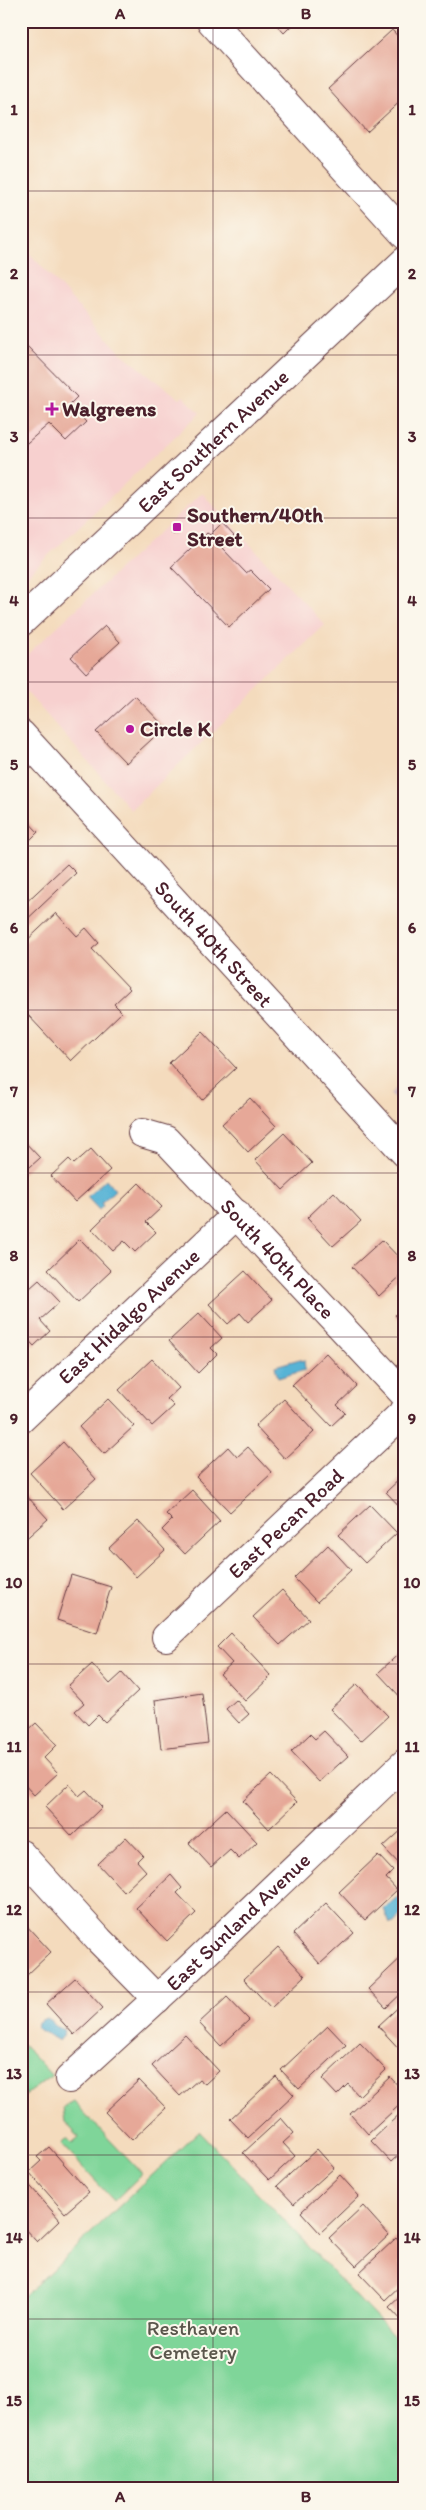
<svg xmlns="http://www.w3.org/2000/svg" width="426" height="2510" viewBox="0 0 426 2510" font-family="Itim,sans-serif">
	<rect width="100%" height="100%" fill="#fbf7ec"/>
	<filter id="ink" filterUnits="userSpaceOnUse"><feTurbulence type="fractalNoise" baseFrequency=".02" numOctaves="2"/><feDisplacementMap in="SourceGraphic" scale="10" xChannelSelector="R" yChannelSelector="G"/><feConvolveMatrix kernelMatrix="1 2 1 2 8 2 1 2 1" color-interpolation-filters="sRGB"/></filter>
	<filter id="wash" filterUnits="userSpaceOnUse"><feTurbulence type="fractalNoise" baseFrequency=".0096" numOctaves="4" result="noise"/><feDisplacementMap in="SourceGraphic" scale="20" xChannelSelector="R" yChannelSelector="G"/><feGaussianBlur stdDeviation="1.12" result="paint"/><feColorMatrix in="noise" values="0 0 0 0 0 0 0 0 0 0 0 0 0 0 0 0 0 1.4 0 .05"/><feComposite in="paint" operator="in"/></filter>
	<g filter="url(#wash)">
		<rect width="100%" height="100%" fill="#f4dbbd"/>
		<g fill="#f7d0cf">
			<polygon points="21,244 121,353 180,399 183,396 200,413 21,581"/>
			<polygon points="202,493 325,625 131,810 21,686 21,660"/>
		</g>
		<polygon fill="#d2bec5" points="405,1080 405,1110 390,1094"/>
		<g fill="#7fd599" stroke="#647a62">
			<polygon points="21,2042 52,2076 22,2097 21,2097"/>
			<polygon points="74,2102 142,2174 114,2201 61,2144 67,2138 72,2143 79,2137 65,2122 63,2107"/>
			<polygon points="199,2131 405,2348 405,2489 21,2489 21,2299"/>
		</g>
		<g fill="#57b3d5" stroke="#506980">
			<polygon points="106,1179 115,1190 101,1203 103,1206 99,1210 87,1197"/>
			<polygon points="300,1359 300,1361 304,1360 305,1370 278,1378 275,1366"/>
			<path d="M 396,1898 L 403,1898 C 408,1908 401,1915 394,1923 L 390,1924 L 384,1909 Z"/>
			<polygon points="46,2018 51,2020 56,2027 64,2029 63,2036 59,2041 37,2028 38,2022"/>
		</g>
		<g id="blocks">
			<g fill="#e6a898">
				<polygon points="273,21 296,21 284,33"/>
				<polygon points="392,30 405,44 405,97 367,132 328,89"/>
				<polygon points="21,340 77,397 69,405 86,422 66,441 49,424 21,448"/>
				<polygon points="222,523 234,536 222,548 246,573 250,570 269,589 229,627 171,567 207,533 210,535"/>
				<polygon points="177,525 180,528 173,535 170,532"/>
				<polygon points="105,626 120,642 86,673 71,657"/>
				<polygon points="135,696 165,727 126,763 96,732"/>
				<polygon points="21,814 38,832 21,849"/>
				<polygon points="67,864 76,873 21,925 21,907"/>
				<polygon points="56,913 77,936 86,928 99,943 92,949 130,989 114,1004 122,1012 71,1061 27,1014 21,1020 21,946"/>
				<polygon points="202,1032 236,1068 202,1100 169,1063"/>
				<polygon points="250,1098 276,1126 248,1152 222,1124"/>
				<polygon points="284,1133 312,1163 283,1190 255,1160"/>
				<polygon points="21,1138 40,1158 21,1175"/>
				<polygon points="91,1149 110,1170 75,1202 51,1176 69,1159 74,1164"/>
				<polygon points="139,1183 162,1207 146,1222 156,1232 135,1252 124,1241 113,1251 92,1229"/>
				<polygon points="334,1192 361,1221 333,1246 307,1218"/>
				<polygon points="80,1239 111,1271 78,1302 48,1270"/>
				<polygon points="382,1240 405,1264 405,1272 379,1296 352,1267"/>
				<polygon points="245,1271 272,1300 248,1322 240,1313 228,1324 209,1304"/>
				<polygon points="39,1280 60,1302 40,1320 50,1331 34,1346 21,1332 21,1296"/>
				<polygon points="405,1307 405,1326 395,1315"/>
				<polygon points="199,1313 222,1338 211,1348 217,1354 198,1373 169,1341"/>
				<polygon points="326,1353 357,1386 337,1405 345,1413 331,1426 292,1385"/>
				<polygon points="152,1359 179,1388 167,1399 174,1406 152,1426 119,1390"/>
				<polygon points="108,1399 134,1426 104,1454 79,1427"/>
				<polygon points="284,1399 314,1432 285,1459 255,1426"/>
				<polygon points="63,1442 96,1479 63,1509 30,1473"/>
				<polygon points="228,1447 237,1457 248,1447 272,1473 230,1512 196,1477"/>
				<polygon points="405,1474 405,1512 386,1492"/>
				<polygon points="192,1490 220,1521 185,1554 162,1530 172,1520 166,1514"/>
				<polygon points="26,1495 48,1519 21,1543 21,1499"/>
				<polygon points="370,1505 397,1533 365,1563 338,1535"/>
				<polygon points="138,1521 165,1550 136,1577 109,1548"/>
				<polygon points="328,1545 351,1570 317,1602 294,1578"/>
				<polygon points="71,1575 111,1587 97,1633 57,1620"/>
				<polygon points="282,1590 309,1619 280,1645 253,1617"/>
				<polygon points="231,1633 271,1676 245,1701 220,1674 232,1663 217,1647"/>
				<polygon points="405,1648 405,1702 378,1673"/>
				<polygon points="92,1664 110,1684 122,1673 138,1691 105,1722 98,1715 88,1725 75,1711 84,1703 68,1686"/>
				<polygon points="357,1684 388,1716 361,1741 330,1709"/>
				<polygon points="202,1693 208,1743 161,1749 155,1700"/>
				<polygon points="236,1700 249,1714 239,1723 226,1709"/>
				<polygon points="36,1723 57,1745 44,1758 58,1773 34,1795 21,1781 21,1737"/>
				<polygon points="324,1731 348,1756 319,1782 291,1752 310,1734 315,1739"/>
				<polygon points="271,1775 297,1802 269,1829 243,1801"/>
				<polygon points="69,1784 79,1796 86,1790 102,1807 72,1836 45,1807"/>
				<polygon points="226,1809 257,1842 239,1859 230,1850 211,1867 189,1843"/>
				<polygon points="405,1827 405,1870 383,1847"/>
				<polygon points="126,1837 143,1855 137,1861 146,1871 124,1892 98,1864"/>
				<polygon points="378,1855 393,1871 386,1878 397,1890 365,1920 339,1892"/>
				<polygon points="171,1875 182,1888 177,1893 196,1913 167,1941 136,1908"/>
				<polygon points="326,1903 354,1933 320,1964 293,1934"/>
				<polygon points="24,1923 51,1952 25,1977 21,1972 21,1925"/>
				<polygon points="278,1947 305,1976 271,2008 244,1979"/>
				<polygon points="405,1954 405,1990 386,2008 368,1989"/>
				<polygon points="75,1978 103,2008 74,2035 46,2004"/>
				<polygon points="227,1997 249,2020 221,2046 199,2023"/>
				<polygon points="405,2001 405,2052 403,2053 378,2026"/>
				<polygon points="328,2026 346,2045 299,2089 281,2070"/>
				<polygon points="185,2035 219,2071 205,2084 199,2079 180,2096 152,2066"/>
				<polygon points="360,2043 386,2070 359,2096 348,2084 337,2095 322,2079"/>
				<polygon points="276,2076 294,2095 248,2138 230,2119"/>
				<polygon points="390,2077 405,2093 405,2100 368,2134 350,2114"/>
				<polygon points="139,2080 166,2108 132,2140 105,2112"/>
				<polygon points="405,2109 405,2149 391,2162 371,2141"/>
				<polygon points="281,2118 294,2133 283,2143 295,2156 269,2180 243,2153"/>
				<polygon points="49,2147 89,2192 65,2213 29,2172 41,2161 37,2157"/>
				<polygon points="317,2149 334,2168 294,2204 277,2186"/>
				<polygon points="340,2175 359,2196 320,2233 301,2212"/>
				<polygon points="24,2179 60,2220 37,2242 21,2225 21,2181"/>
				<polygon points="363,2206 389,2235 356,2266 329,2238"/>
				<polygon points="396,2238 405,2248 405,2257 399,2263 405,2270 405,2281 385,2300 359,2273"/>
				<polygon points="405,2292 405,2324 389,2307"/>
			</g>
		</g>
	</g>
	<g filter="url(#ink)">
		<use href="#blocks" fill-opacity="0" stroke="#643b41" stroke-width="1"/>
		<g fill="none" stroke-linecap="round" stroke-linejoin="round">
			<g stroke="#643b41" stroke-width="30">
				<g id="minor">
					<polyline points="211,21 405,235"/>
					<path id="s1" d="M 142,1133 L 166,1140 L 405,1395"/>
					<path id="s2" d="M 21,1419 L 237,1214"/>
					<path id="s3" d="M 166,1637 L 405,1411"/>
					<polyline points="21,1854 99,1940 157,1999"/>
					<path id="s4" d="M 69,2079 L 173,1984 L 405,1763"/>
				</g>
			</g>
			<g stroke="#643b41" stroke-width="30">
				<g id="major">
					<path id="s5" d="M 21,622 L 405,261"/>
					<path id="s6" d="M 21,734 L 405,1153"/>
				</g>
			</g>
			<use href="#minor" stroke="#fff" stroke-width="28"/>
			<use href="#major" stroke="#fff" stroke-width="28"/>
		</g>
	</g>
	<path fill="none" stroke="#4a1f2b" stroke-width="1" stroke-opacity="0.55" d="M 213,21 L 213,2489M 21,191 L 405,191M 21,355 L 405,355M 21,518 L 405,518M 21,682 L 405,682M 21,846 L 405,846M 21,1010 L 405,1010M 21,1173 L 405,1173M 21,1337 L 405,1337M 21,1500 L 405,1500M 21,1664 L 405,1664M 21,1828 L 405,1828M 21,1992 L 405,1992M 21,2155 L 405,2155M 21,2319 L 405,2319"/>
	<g fill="#b5179e" stroke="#fbf7ec" stroke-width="2">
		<path d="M49.5 401.5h5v5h5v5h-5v5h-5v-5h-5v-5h5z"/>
		<rect x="172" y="522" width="10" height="10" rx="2.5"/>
		<circle cx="130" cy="729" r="5"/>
	</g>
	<g text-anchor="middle" stroke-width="4" stroke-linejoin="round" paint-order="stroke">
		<g font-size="21" font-weight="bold" fill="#4a1f2b" stroke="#fbf7ec" text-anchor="start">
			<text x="62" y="416">Walgreens</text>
			<text x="187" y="522">Southern/40th<tspan x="187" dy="24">Street</tspan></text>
			<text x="140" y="736">Circle K</text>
		</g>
		<g font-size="21" fill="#4a1f2b" stroke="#fbf7ec">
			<text dy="7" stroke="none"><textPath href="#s5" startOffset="264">East Southern Avenue</textPath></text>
			<text dy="7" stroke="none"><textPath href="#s6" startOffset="285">South 40th Street</textPath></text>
			<text dy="7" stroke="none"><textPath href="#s1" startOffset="188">South 40th Place</textPath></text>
			<text dy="7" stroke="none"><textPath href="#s2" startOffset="149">East Hidalgo Avenue</textPath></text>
			<text dy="7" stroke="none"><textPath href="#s3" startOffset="165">East Pecan Road</textPath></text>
			<text dy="7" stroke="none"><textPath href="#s4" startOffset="231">East Sunland Avenue</textPath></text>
		</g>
		<g font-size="21" fill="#5a564c" stroke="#fbf7ec">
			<text x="193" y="2335">Resthaven<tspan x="193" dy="24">Cemetery</tspan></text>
		</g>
	</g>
	<rect width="426" height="2510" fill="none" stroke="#fbf7ec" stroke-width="55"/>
	<rect x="28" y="28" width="370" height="2454" fill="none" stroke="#4a1f2b" stroke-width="2"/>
	<g font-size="16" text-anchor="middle" font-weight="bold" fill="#4a1f2b">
		<text x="120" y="19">A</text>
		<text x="306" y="19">B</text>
		<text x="14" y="115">1</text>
		<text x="412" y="115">1</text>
		<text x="14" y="279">2</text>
		<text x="412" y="279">2</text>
		<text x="14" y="442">3</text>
		<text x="412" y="442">3</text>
		<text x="14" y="606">4</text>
		<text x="412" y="606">4</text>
		<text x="14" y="770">5</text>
		<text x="412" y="770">5</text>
		<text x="14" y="933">6</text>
		<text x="412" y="933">6</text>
		<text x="14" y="1097">7</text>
		<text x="412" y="1097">7</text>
		<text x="14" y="1261">8</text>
		<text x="412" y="1261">8</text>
		<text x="14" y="1424">9</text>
		<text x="412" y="1424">9</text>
		<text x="14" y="1588">10</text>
		<text x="412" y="1588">10</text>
		<text x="14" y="1752">11</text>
		<text x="412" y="1752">11</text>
		<text x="14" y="1915">12</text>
		<text x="412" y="1915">12</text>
		<text x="14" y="2079">13</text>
		<text x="412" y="2079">13</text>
		<text x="14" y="2243">14</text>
		<text x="412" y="2243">14</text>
		<text x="14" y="2406">15</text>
		<text x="412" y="2406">15</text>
		<text x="120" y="2502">A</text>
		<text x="306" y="2502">B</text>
	</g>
</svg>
